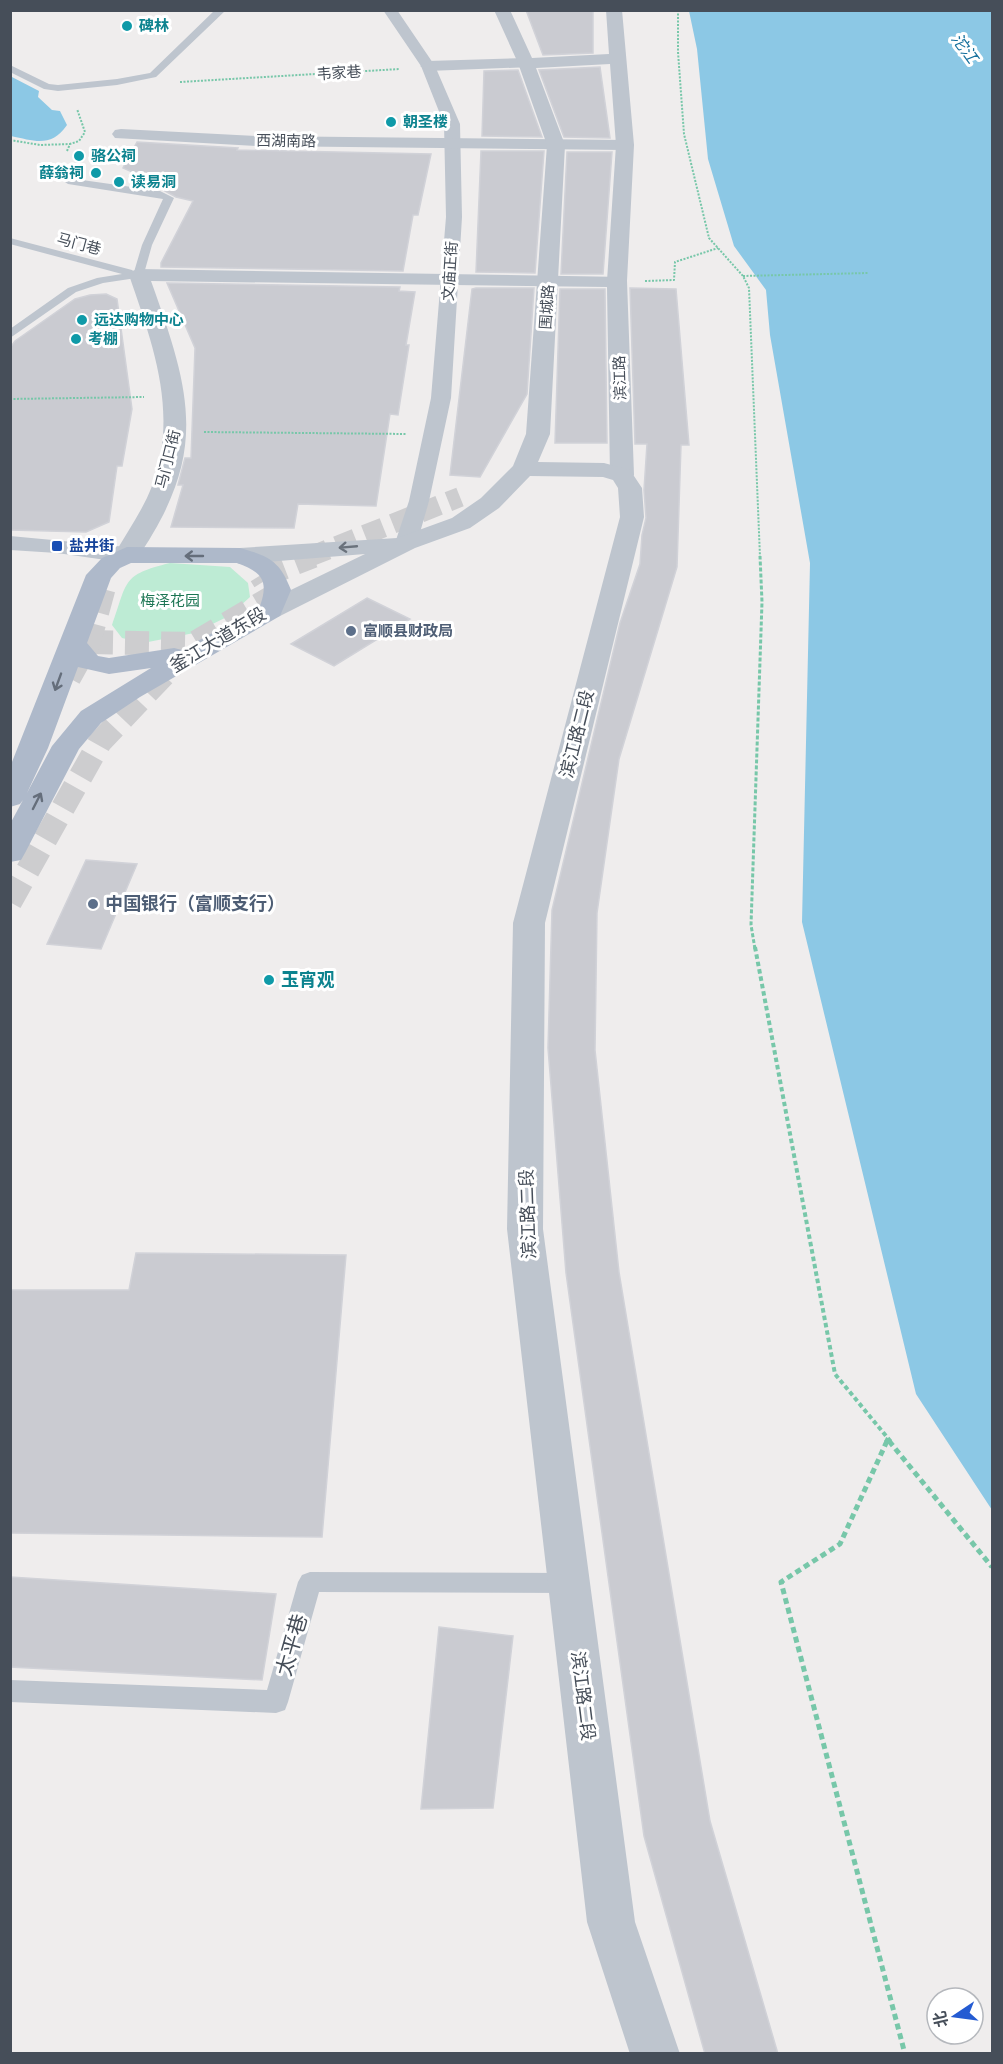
<svg xmlns="http://www.w3.org/2000/svg" width="1003" height="2064" viewBox="0 0 1003 2064" font-family="'Fira Sans','Noto Sans SC',sans-serif">
	<rect width="100%" height="100%" fill="#efeded"/>
	<path fill="#bdebd4" d="M 170,563 L 230,567 L 248,583 L 250,597 L 229,616 L 194,633 L 143,643 L 122,638 L 112,625 C 128,581 121,575 170,563 Z"/>
	<g fill="#8cc8e5">
		<polygon points="689,11 992,11 992,1510 916,1394 802,922 810,563 770,335 766,290 734,246 708,159 697,49"/>
		<path d="M 10,76 L 39,91 L 38,97 L 52,110 L 60,111 L 67,125 C 51,148 35,141 11,136 Z"/>
	</g>
	<g fill="#cacbd1" stroke="#d1d2d8" stroke-width="1.5">
		<polygon points="526,10 593,10 593,53 543,55"/>
		<polygon points="600,67 610,138 564,137 539,70"/>
		<polygon points="518,70 542,137 482,136 484,71"/>
		<polygon points="137,142 238,148 237,150 431,154 418,215 413,215 403,271 161,267 161,263 193,201 176,197 163,190 159,184 123,168"/>
		<polygon points="481,151 544,151 535,273 476,272"/>
		<polygon points="567,152 612,152 603,274 561,274"/>
		<polygon points="167,283 400,287 399,291 415,292 406,345 409,345 398,415 390,414 376,506 298,504 294,528 171,527 183,485 178,485 185,458 191,458 195,348"/>
		<polygon points="476,288 534,288 527,394 480,477 450,475 472,289"/>
		<polygon points="630,288 676,289 689,445 681,445 677,567 619,759 597,913 595,1050 619,1272 710,1821 778,2054 705,2054 644,1836 566,1273 548,1048 552,910 620,623 640,564 642,535 646,518 644,490 647,444 635,444"/>
		<polygon points="560,289 605,289 607,443 555,443"/>
		<polygon points="106,294 117,299 132,409 122,466 117,466 109,522 86,532 10,530 10,348 15,341 75,299 90,295"/>
		<polygon points="367,598 410,619 334,666 291,644"/>
		<polygon points="86,860 137,864 101,949 47,944"/>
		<polygon points="136,1253 346,1255 322,1537 10,1533 10,1290 129,1290"/>
		<polygon points="10,1577 276,1594 262,1680 10,1667"/>
		<polygon points="439,1627 513,1636 493,1808 421,1809"/>
	</g>
	<g fill="none" stroke-linecap="round" stroke-linejoin="round">
		<polyline stroke="#cdcdcf" stroke-width="20" stroke-dasharray="20 10" stroke-linecap="butt" points="309,557 460,497"/>
		<g stroke="#cdcdcf" stroke-width="24" stroke-dasharray="24 12" stroke-linecap="butt">
			<polyline points="262,576 313,556"/>
			<polyline points="89,642 193,644 274,596 261,575"/>
			<polyline points="69,678 89,642 104,587"/>
			<polyline points="10,902 100,742 173,665"/>
		</g>
		<g stroke="#77c7a9" stroke-width="2" stroke-dasharray="2 1.5" stroke-linecap="butt">
			<polyline points="678,10 678,52 684,134 709,238 743,276 749,288 760,557"/>
			<polyline points="180,82 400,69"/>
			<polyline points="10,140 40,145 70,144"/>
			<polyline points="67,151 70,144 79,141 85,132 77,109"/>
			<polyline points="743,276 868,273"/>
			<polyline points="645,281 674,280 675,262 718,248"/>
			<polyline points="10,399 144,397"/>
			<polyline points="204,432 406,434"/>
		</g>
		<polyline stroke="#77c7a9" stroke-width="3" stroke-dasharray="4 2" stroke-linecap="butt" points="755,949 751,925 762,602 760,556"/>
		<g stroke="#77c7a9" stroke-width="4" stroke-dasharray="4.5 3" stroke-linecap="butt">
			<polyline points="755,947 835,1374 891,1442"/>
			<polyline points="886,1442 888,1438"/>
		</g>
		<g stroke="#77c7a9" stroke-width="5" stroke-dasharray="6 4" stroke-linecap="butt">
			<polyline points="887,1441 840,1544 781,1582 905,2054"/>
			<polyline points="889,1441 992,1567"/>
		</g>
		<g fill="#bec5ce" fill-rule="evenodd">
			<polygon points="215,10 226,10 156,77 117,85 58,91 44,89 10,72 10,65 49,84 58,85 117,79 150,73"/>
			<polygon points="57,166 65,166 66,175 75,179 160,191 174,198 152,245 143,277 103,283 76,292 10,338 10,329 68,288 97,278 122,274 10,244 10,238 132,270 134,272 142,245 163,199 68,184 56,176"/>
			<polygon points="310,1572 569,1573 577,1576 581,1583 577,1590 569,1593 319,1592 288,1702 285,1710 276,1713 10,1702 10,1680 267,1690 298,1582 302,1575"/>
		</g>
		<polygon fill="#bec5ce" fill-rule="evenodd" points="383,10 397,10 435,66 460,124 462,217 451,398 429,501 417,543 414,548 406,549 398,548 395,543 409,501 431,398 446,217 444,124 421,66"/>
		<g fill="#bec5ce" fill-rule="evenodd">
			<polygon points="526,58 534,63 532,67 428,71 420,66 428,61"/>
			<polygon points="121,129 257,136 625,140 631,141 634,145 631,149 625,150 257,146 115,138 112,134 115,130"/>
			<path d="M 139,269 L 624,277 L 627,281 L 634,475 L 630,480 L 622,482 L 614,480 L 610,475 L 607,287 L 151,281 C 192,395 209,454 136,560 L 127,563 L 118,560 L 114,555 C 127,532 143,510 152,486 C 179,413 153,345 129,275 L 132,271 Z"/>
		</g>
		<g fill="#bec5ce" fill-rule="evenodd">
			<polygon points="494,10 510,10 532,58 609,54 606,10 622,10 634,145 627,281 624,285 610,285 607,281 616,145 610,64 536,68 565,145 550,434 538,462 604,463 630,470 642,488 644,517 545,923 543,1229 635,1922 680,2054 630,2054 587,1922 507,1229 513,923 620,517 618,488 613,480 603,477 530,476 499,508 470,528 415,548 280,616 271,618 262,616 258,610 262,604 365,554 240,564 231,561 227,556 231,551 240,548 397,538 452,518 481,498 513,466 526,434 547,145 518,63"/>
			<polygon points="10,536 127,547 136,550 140,555 136,560 127,563 57,553 10,550"/>
		</g>
		<path fill="#aeb9ca" fill-rule="evenodd" d="M 127,547 L 240,548 C 269,556 280,561 291,590 L 280,616 L 140,697 L 101,723 L 79,749 L 25,853 L 21,860 L 10,862 L 10,824 L 23,800 L 20,804 L 10,807 L 10,767 L 86,575 L 102,558 ZM 131,563 L 237,563 C 262,572 269,581 260,606 L 182,650 L 174,648 L 109,658 L 98,656 L 87,643 L 111,578 L 120,568 ZM 78,667 L 109,674 L 151,668 L 81,711 L 52,746 L 27,793 L 48,748 Z"/>
	</g>
	<defs><path id="oneway-shaft" d="M-6 0H5M1.5-3L5.5 0L1.5 3" fill="none" stroke-width="1.6" stroke-linecap="round" stroke-linejoin="round" transform="scale(1.5)"/></defs>
	<use stroke="#6a727c" href="#oneway-shaft" transform="translate(348 547) rotate(175)"/>
	<g stroke="#656e7b">
		<use href="#oneway-shaft" transform="translate(194 556) rotate(-180)"/>
		<use href="#oneway-shaft" transform="translate(58 682) rotate(110)"/>
		<use href="#oneway-shaft" transform="translate(37 801) rotate(-63)"/>
	</g>
	<g fill="#0f9aa8" stroke="#fff" stroke-width="2">
		<circle cx="127" cy="26" r="6"/>
		<circle cx="391" cy="122" r="6"/>
		<circle cx="79" cy="156" r="6"/>
		<circle cx="96" cy="173" r="6"/>
		<circle cx="119" cy="182" r="6"/>
		<circle cx="82" cy="320" r="6"/>
		<circle cx="76" cy="339" r="6"/>
		<circle cx="269" cy="980" r="6"/>
	</g>
	<rect fill="#1a4fb4" stroke="#fff" stroke-width="2" x="51" y="540" width="12" height="12" rx="3"/>
	<g fill="#5c6f8a" stroke="#fff" stroke-width="2">
		<circle cx="351" cy="631" r="6"/>
		<circle cx="93" cy="904" r="6"/>
	</g>
	<g text-anchor="middle" stroke-width="6" stroke-linejoin="round" paint-order="stroke">
		<g font-size="15" font-weight="bold" fill="#0d838f" stroke="#fff" text-anchor="start">
			<text x="139" y="31">碑林</text>
			<text x="403" y="127">朝圣楼</text>
			<text x="91" y="161">骆公祠</text>
			<text x="84" y="178" text-anchor="end">薛翁祠</text>
			<text x="131" y="187">读易洞</text>
			<text x="94" y="325">远达购物中心</text>
			<text x="88" y="344">考棚</text>
		</g>
		<g font-size="15" fill="#464e59" stroke="#fff">
			<text transform="translate(339 73) rotate(-4)" y="5">韦家巷</text>
			<text transform="translate(286 141) rotate(1)" y="5">西湖南路</text>
			<text transform="translate(79 244) rotate(15)" y="5">马门巷</text>
			<text transform="translate(450 271) rotate(-86)" y="5">文庙正街</text>
			<text transform="translate(547 307) rotate(-86)" y="5">围城路</text>
			<text transform="translate(620 378) rotate(-92)" y="5">滨江路</text>
			<text transform="translate(168 459) rotate(-76)" y="5">马门口街</text>
		</g>
		<g font-size="15" font-weight="bold" fill="#164399" stroke="#fff" text-anchor="start">
			<text x="69" y="551">盐井街</text>
		</g>
		<g font-size="15" fill="#1c7553" stroke="#fff">
			<text x="170" y="606">梅泽花园</text>
		</g>
		<g font-size="15" font-weight="bold" fill="#4e5e75" stroke="#fff" text-anchor="start">
			<text x="363" y="636">富顺县财政局</text>
		</g>
		<g font-size="16" font-style="italic" fill="#15709d" stroke="#fff">
			<text transform="translate(965 48) rotate(54)" y="6">沱江</text>
		</g>
		<g font-size="18" fill="#464e59" stroke="#fff">
			<text transform="translate(218 640) rotate(-31)" y="6">釜江大道东段</text>
			<text transform="translate(577 734) rotate(-76)" y="6">滨江路二段</text>
			<text transform="translate(528 1214) rotate(-92)" y="6">滨江路二段</text>
			<text transform="translate(583 1696) rotate(83)" y="6">滨江路二段</text>
		</g>
		<g font-size="18" font-weight="bold" fill="#4e5e75" stroke="#fff" text-anchor="start">
			<text x="105" y="910">中国银行（富顺支行）</text>
		</g>
		<g font-size="18" font-weight="bold" fill="#0d838f" stroke="#fff" text-anchor="start">
			<text x="281" y="986">玉宵观</text>
		</g>
		<g font-size="21" fill="#464e59" stroke="#fff">
			<text transform="translate(292 1645) rotate(-74)" y="7">太平巷</text>
		</g>
	</g>
	<rect width="1003" height="2064" fill="none" stroke="#464e59" stroke-width="24"/>
	<g transform="translate(955 2016) rotate(257)"><circle r="28" fill="#ffffff" stroke="#b5b8bd" stroke-width="1.5"/>
	<path d="M0-4.5L10 22L0 15L-10 22Z" fill="#245bd2"/>
	<text y="-9" font-size="16" font-weight="bold" text-anchor="middle" fill="#464e59">北</text>
	</g>
</svg>
